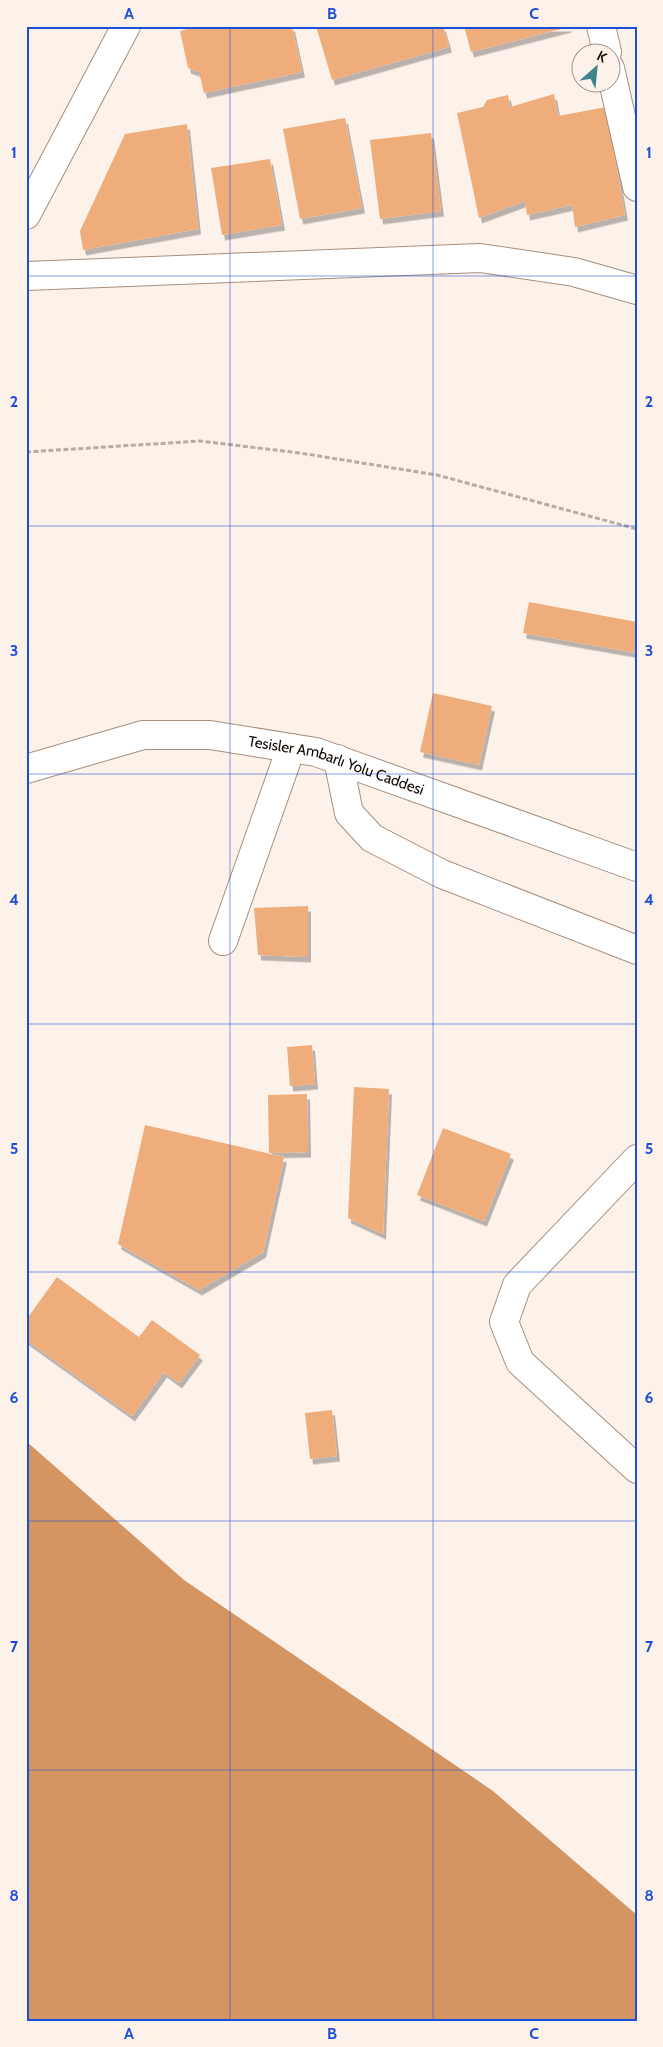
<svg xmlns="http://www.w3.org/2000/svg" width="663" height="2047" viewBox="0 0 663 2047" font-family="Cabin,sans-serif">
	<defs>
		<filter id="shadow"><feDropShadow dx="3" dy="5.5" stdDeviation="0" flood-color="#0004"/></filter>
	</defs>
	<rect width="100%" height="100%" fill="#fdf2ea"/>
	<polygon fill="#d59563" points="26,1441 184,1580 493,1791 637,1915 637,2021 26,2021"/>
	<g fill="#f0ad7b" filter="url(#shadow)">
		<polygon points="198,26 292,26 302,72 204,93 199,72 188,68 180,31"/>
		<polygon points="316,26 443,26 449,47 332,80"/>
		<polygon points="464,26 569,26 569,27 471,52"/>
		<polygon points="554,94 558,116 606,107 625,215 575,227 572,205 527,215 525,201 479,218 457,113 483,107 487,100 508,95 510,107"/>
		<polygon points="345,118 362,208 300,219 283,129"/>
		<polygon points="187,124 198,229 83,250 80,231 125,134"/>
		<polygon points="431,133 441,211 380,219 370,140"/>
		<polygon points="270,159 282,225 222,235 211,168"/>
		<polygon points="529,602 637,622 637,653 523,633"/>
		<polygon points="433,693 492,706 479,765 420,752"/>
		<polygon points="308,906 308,957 258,955 254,908"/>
		<polygon points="312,1045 315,1084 290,1086 287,1047"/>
		<polygon points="354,1087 389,1089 383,1234 348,1218"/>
		<polygon points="307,1094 308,1152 269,1153 268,1095"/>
		<polygon points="145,1125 284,1157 263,1252 199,1290 118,1244"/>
		<polygon points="443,1128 511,1154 484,1221 417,1195"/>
		<polygon points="57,1277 139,1337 152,1320 200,1355 179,1383 164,1372 132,1416 26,1340 26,1320"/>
		<polygon points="332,1410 337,1456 310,1459 305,1413"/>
	</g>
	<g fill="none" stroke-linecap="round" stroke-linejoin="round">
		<g stroke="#a78f7d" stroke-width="30">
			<g id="minor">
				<polyline points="601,26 607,52"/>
				<polyline points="610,68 637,187"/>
				<polyline points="26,215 126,26"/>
				<polyline points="26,276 480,258 574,272 637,290"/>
				<polyline points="338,759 349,813 372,838 442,874 637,950"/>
				<path id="s1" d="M 26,769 L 143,735 L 210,735 L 316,752 L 637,867"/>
				<polyline points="223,941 291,748"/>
				<polyline points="637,1159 517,1285 504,1322 520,1362 637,1469"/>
			</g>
		</g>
		<polyline stroke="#b6aca5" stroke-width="3" stroke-dasharray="5 2.5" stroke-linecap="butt" points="26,452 200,441 300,453 437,475 637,529"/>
		<use href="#minor" stroke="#fff" stroke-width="28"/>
	</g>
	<path fill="none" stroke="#1d4ed8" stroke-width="1" stroke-opacity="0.55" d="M 230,26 L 230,2021M 433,26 L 433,2021M 26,276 L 637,276M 26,526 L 637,526M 26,774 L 637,774M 26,1024 L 637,1024M 26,1272 L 637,1272M 26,1521 L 637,1521M 26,1770 L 637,1770"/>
	<g text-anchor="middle" stroke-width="4" stroke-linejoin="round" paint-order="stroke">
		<g font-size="15" fill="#130a05" stroke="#fdf2ea">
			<text dy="5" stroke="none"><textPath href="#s1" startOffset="319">Tesisler Ambarlı Yolu Caddesi</textPath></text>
		</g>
	</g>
	<rect width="663" height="2047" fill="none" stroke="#fdf2ea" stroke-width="55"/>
	<g transform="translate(596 68) rotate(27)"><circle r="24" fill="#fdf2ea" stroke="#9f958e"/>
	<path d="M0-4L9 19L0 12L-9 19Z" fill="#3e848e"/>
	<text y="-8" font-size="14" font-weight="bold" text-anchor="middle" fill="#130a05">K</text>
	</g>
	<rect x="28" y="28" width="608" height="1992" fill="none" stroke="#1d4ed8" stroke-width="2"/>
	<g font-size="16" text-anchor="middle" font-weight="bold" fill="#1d4ed8">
		<text x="129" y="19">A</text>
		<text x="332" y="19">B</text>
		<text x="534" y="19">C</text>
		<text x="14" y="158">1</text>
		<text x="649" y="158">1</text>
		<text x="14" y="407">2</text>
		<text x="649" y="407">2</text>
		<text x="14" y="656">3</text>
		<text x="649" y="656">3</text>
		<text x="14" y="905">4</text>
		<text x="649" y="905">4</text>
		<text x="14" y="1154">5</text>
		<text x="649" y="1154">5</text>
		<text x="14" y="1403">6</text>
		<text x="649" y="1403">6</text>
		<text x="14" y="1652">7</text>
		<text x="649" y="1652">7</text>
		<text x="14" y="1901">8</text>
		<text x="649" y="1901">8</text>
		<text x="129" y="2039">A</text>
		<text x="332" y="2039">B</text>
		<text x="534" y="2039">C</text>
	</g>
</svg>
